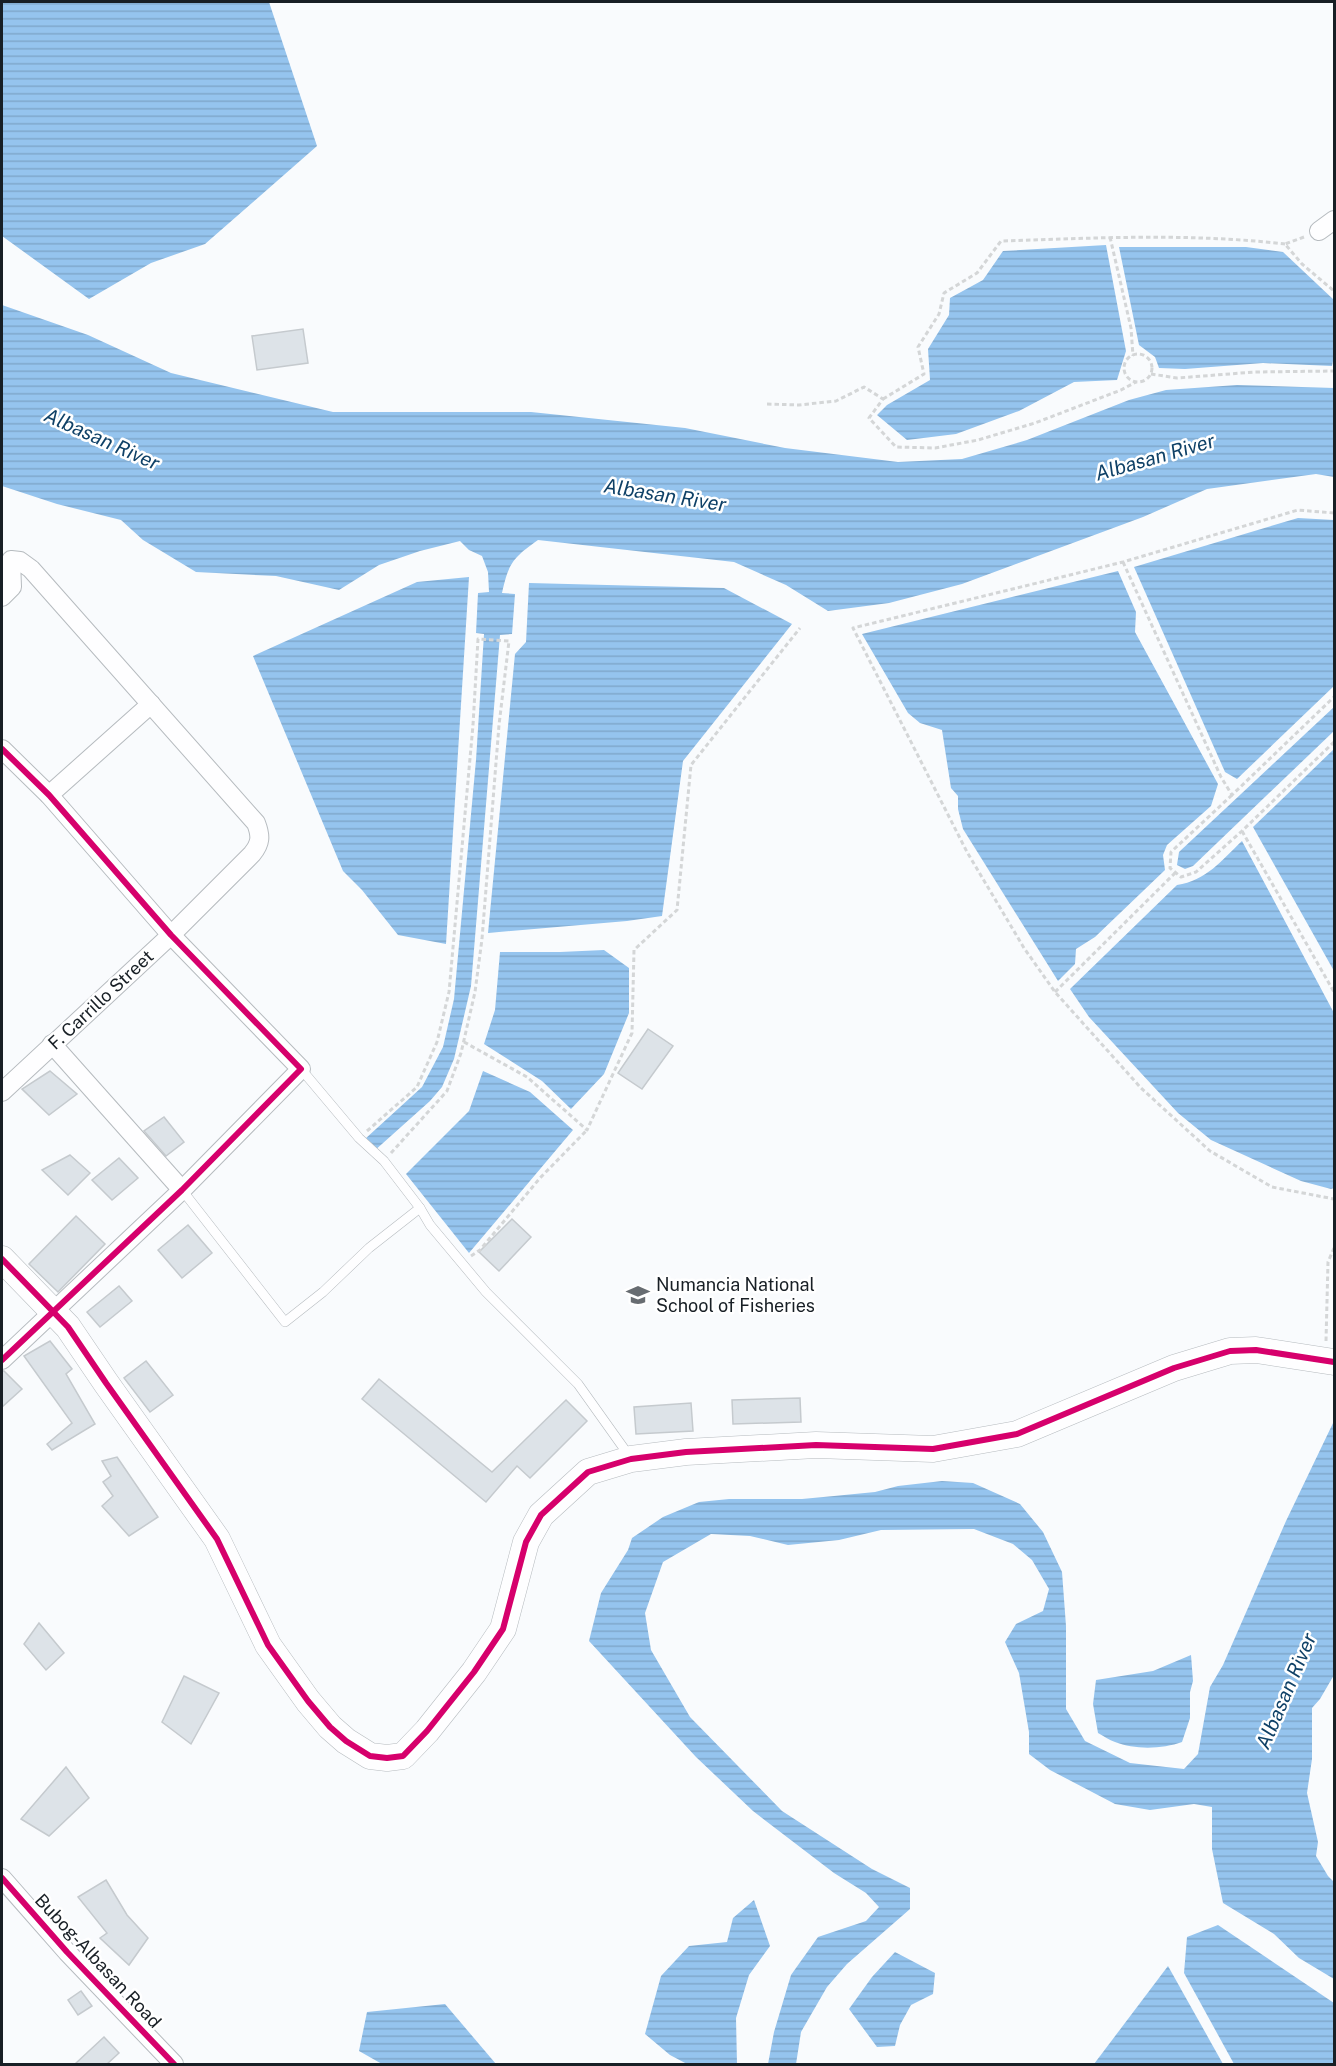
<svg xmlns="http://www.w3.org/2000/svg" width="1336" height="2066" viewBox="0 0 1336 2066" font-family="'Public Sans',sans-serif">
	<defs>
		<pattern id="water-rules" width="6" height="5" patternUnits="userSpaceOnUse" patternTransform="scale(1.5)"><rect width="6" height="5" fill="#95c4ee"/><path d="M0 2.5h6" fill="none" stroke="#80a8cc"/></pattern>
	</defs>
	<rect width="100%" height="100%" fill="#f9fbfd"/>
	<g fill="url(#water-rules)">
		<polygon points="2,2 269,2 317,146 205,244 151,263 89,299 2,236"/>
		<polygon points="1106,245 1126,351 1117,380 1074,382 1019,411 956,434 907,440 877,415 887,405 930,380 928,349 949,315 950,298 983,280 1003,251"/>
		<polygon points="1119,247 1246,247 1283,252 1334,300 1334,356 1332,366 1263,363 1185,369 1159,368 1155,357 1139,345"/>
		<path d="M 2,305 L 88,335 L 171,373 L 333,412 L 531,412 L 685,428 L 785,448 L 898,462 L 962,459 L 1027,440 L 1129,400 L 1166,390 L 1237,385 L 1334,388 L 1334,477 L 1316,474 L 1207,489 L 1143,517 L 962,584 L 889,603 L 828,611 L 786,585 L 734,562 L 538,540 C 513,558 509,562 502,593 L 515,594 L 512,634 L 500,635 L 471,986 L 454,1059 L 442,1087 L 430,1101 L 373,1152 L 365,1139 L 422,1087 L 443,1047 L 454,999 L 476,760 L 484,634 L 476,633 L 478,593 L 489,592 L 488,572 L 482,556 L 469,550 L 460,541 L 420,551 L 379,565 L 339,590 L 276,576 L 196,572 L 143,540 L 121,520 L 57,504 L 2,486 Z"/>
		<polygon points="1298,518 1334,520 1334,686 1237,779 1225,772 1134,567"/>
		<polygon points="1118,571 1136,612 1135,632 1218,784 1211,806 1167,845 1163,855 1165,870 1095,937 1076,949 1075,964 1058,981 963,829 958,809 958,796 951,788 942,730 920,723 908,713 862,634"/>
		<polygon points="469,577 446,944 398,935 362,890 343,871 253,656 417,582"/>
		<polygon points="529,583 724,588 792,624 683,761 662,916 627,921 488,933 515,654 526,642"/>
		<polygon points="1334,707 1334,731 1193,866 1185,869 1177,865 1179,852"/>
		<polygon points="1334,749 1334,971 1253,827"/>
		<path d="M 1242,841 L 1334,1013 L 1334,1188 L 1331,1189 L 1301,1181 L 1211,1140 L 1178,1113 L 1089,1017 L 1070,989 L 1177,885 C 1206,881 1222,860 1242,841 Z"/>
		<polygon points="604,950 629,968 629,1013 604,1074 571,1109 542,1081 484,1044 495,1010 500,952 560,952"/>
		<polygon points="483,1071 530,1092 573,1130 469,1253 406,1174 469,1111"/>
		<polygon points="1334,1421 1334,1675 1320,1699 1312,1708 1312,1759 1307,1793 1318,1842 1316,1856 1328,1876 1334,1882 1334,1979 1299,1958 1274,1934 1223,1903 1212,1849 1212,1807 1194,1804 1150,1810 1115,1804 1050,1770 1029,1754 1029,1732 1019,1673 1005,1642 1016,1624 1043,1611 1049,1589 1032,1560 1013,1544 974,1529 881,1530 839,1540 788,1545 750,1536 711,1534 663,1562 645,1613 651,1650 690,1717 782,1811 872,1869 910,1888 910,1909 847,1964 827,1987 801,2032 796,2064 768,2064 774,2032 791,1975 818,1937 866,1921 879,1907 866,1893 834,1873 753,1811 696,1757 589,1641 601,1593 628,1550 632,1538 663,1517 699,1502 729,1499 802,1499 834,1496 875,1492 898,1486 942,1481 973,1483 1020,1504 1043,1532 1062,1572 1066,1626 1066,1709 1085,1741 1130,1763 1184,1769 1198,1754 1210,1687 1223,1665 1286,1521"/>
		<path d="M 1191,1655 L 1193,1681 L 1190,1692 L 1190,1718 L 1182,1742 C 1163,1749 1135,1750 1115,1742 C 1109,1740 1104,1736 1098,1733 L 1093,1704 L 1096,1680 L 1153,1671 Z"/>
		<polygon points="754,1900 770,1946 749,1975 736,2018 737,2064 687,2064 670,2055 645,2034 661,1976 689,1946 727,1942 733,1918"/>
		<polygon points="1218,1925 1334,2003 1334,2064 1234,2064 1184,1973 1187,1937"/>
		<polygon points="895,1952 935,1973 933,1994 911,2005 900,2025 895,2046 877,2047 849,2009 872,1977"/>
		<polygon points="1168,1966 1223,2064 1094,2064"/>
		<polygon points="445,2004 496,2064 382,2064 359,2051 367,2012"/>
	</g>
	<g fill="#dde3e8" stroke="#c5cace" stroke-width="1.5">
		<polygon points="303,329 308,363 257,370 252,336"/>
		<polygon points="648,1029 673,1046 642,1089 618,1073"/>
		<polygon points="50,1071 77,1094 49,1115 22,1089"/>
		<polygon points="164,1117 184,1142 166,1156 144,1131"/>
		<polygon points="70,1155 90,1173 68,1195 42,1170"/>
		<polygon points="119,1158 138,1178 112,1200 92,1180"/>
		<polygon points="76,1216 105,1244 58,1292 29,1264"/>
		<polygon points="512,1219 531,1237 499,1271 479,1252"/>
		<polygon points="188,1225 212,1253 182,1278 158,1250"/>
		<polygon points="119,1286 132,1301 100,1327 87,1312"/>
		<polygon points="50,1341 72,1369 66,1374 95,1424 52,1450 47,1444 72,1423 24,1356"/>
		<polygon points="146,1361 173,1395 150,1412 124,1378"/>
		<polygon points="2,1371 4,1371 22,1389 2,1407"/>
		<polygon points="379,1379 492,1472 566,1400 587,1421 530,1478 517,1466 486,1502 362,1399"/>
		<polygon points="800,1398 801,1422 733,1424 732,1400"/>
		<polygon points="691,1403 693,1431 636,1434 634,1407"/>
		<polygon points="117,1457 158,1517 129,1536 102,1506 113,1496 103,1482 111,1476 102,1461"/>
		<polygon points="39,1623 64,1653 46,1670 24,1644"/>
		<polygon points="184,1676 219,1693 191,1744 162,1722"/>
		<polygon points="66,1767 89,1798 49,1836 21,1819"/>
		<polygon points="106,1880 127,1915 148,1938 129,1965 100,1938 107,1933 78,1897"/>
		<polygon points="81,1991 92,2006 78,2015 68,2000"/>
		<polygon points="104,2037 119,2053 107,2064 75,2064"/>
	</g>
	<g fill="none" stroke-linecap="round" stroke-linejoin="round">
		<g stroke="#b6bbbf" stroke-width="10">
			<g id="lane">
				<polyline points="301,1069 359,1138 384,1161 420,1208 430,1225 486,1292 578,1384 630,1457"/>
				<polyline points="182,1190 285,1322 323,1292 369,1248 420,1208"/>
			</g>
		</g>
		<g stroke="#b6bbbf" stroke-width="20">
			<g id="street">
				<polyline points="1319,231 1334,220"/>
				<path d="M 2,597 L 12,587 L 11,560 L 20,561 L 31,569 L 256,823 C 261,836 261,843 252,854 L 171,935 L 2,1092"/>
				<polyline points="2,749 49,795 171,935 301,1069 182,1190 2,1360"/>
				<polyline points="49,795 151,704"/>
				<polyline points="52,1044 182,1190"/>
				<polyline points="2,1878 67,1952 174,2064"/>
			</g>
		</g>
		<g stroke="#b6bbbf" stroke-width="27">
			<polyline id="secondary" points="2,1259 68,1327 106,1383 217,1539 268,1645 308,1701 330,1727 346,1741 370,1756 387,1758 403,1756 427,1731 474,1672 503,1629 526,1542 541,1515 588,1472 631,1459 686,1452 816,1445 933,1449 1017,1434 1174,1368 1230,1351 1256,1350 1334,1362"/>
		</g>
		<g stroke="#d4d6d7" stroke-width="3" stroke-dasharray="4.5 3" stroke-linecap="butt">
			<polyline points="1110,237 1131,328 1133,356"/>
			<polyline points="1304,237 1285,244 1302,264 1334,291"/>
			<circle cx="1138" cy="368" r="14"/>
			<polyline points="1151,374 1177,378 1255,372 1334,371"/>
			<path d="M 883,399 L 924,374 L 918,347 L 939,314 L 944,293 L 977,273 L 1001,241 C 1095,238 1191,233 1285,244"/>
			<polyline points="767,404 799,405 836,401 864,387 883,399 869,418 896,447 935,448 978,440 1035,423 1121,390 1136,382"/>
			<polyline points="1334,513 1298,510 1123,562 853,628 967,852 1024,948 1055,992 1141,1088 1210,1151 1272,1187 1334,1199"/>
			<polyline points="1123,562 1221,777 1232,795 1334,697"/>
			<polyline points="1232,795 1171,852 1170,868 1181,877 1196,872 1242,831 1334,742"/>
			<polyline points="1242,831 1334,992"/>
			<polyline points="1055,992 1175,873"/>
			<polyline points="464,1042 527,1077 587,1130 632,1033 634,950 677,910 691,765 800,628"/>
			<polyline points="367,1131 417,1087 437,1042 449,992 473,725 478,639 509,641 499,725 482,939 475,992 461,1053 447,1091 391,1153"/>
			<polyline points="471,1256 480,1250 540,1178 587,1130"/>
			<polyline points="1326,1341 1328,1262 1334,1248"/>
		</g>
		<use href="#lane" stroke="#fefeff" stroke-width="9"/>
		<use href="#street" stroke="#fefeff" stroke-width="18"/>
		<use href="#secondary" stroke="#fefeff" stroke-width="26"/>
		<g stroke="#fff" stroke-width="10">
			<g id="cycleway">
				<polyline points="2,749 49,795 171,935 301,1069 182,1190 2,1360"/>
				<polyline points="2,1259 68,1327 106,1383 217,1539 268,1645 308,1701 330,1727 346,1741 370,1756 387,1758 403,1756 427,1731 474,1672 503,1629 526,1542 541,1515 588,1472 631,1459 686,1452 816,1445 933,1449 1017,1434 1174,1368 1230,1351 1256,1350 1334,1362"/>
				<polyline points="2,1878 67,1952 174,2064"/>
			</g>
		</g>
		<use href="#cycleway" stroke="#d6006c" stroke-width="6"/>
	</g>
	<defs>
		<g id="school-bare" transform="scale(1.8)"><path d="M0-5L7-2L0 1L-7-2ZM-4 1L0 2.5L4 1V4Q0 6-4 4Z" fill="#676c71" stroke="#fff" stroke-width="2.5" paint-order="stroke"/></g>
	</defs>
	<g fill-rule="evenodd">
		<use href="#school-bare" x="638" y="1295"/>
	</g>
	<g text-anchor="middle" stroke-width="5" stroke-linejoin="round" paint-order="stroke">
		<g font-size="18" fill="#181f25" stroke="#fff">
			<text transform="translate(101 1000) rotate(-43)" y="6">F. Carrillo Street</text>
			<text transform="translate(98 1961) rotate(47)" y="6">Bubog-Albasan Road</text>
		</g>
		<g font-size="18" fill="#181f25" stroke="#fff" text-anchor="start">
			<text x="656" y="1291">Numancia National<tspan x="656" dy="21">School of Fisheries</tspan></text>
		</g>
		<g font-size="20" font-style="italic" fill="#0f4167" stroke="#fff">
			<text transform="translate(102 439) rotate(24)" y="7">Albasan River</text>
			<text transform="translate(1155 457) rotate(-16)" y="7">Albasan River</text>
			<text transform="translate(665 495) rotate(9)" y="7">Albasan River</text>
			<text transform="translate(1286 1691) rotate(-67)" y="7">Albasan River</text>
		</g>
	</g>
	<rect width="1336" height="2066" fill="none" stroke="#181f25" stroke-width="6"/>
</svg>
